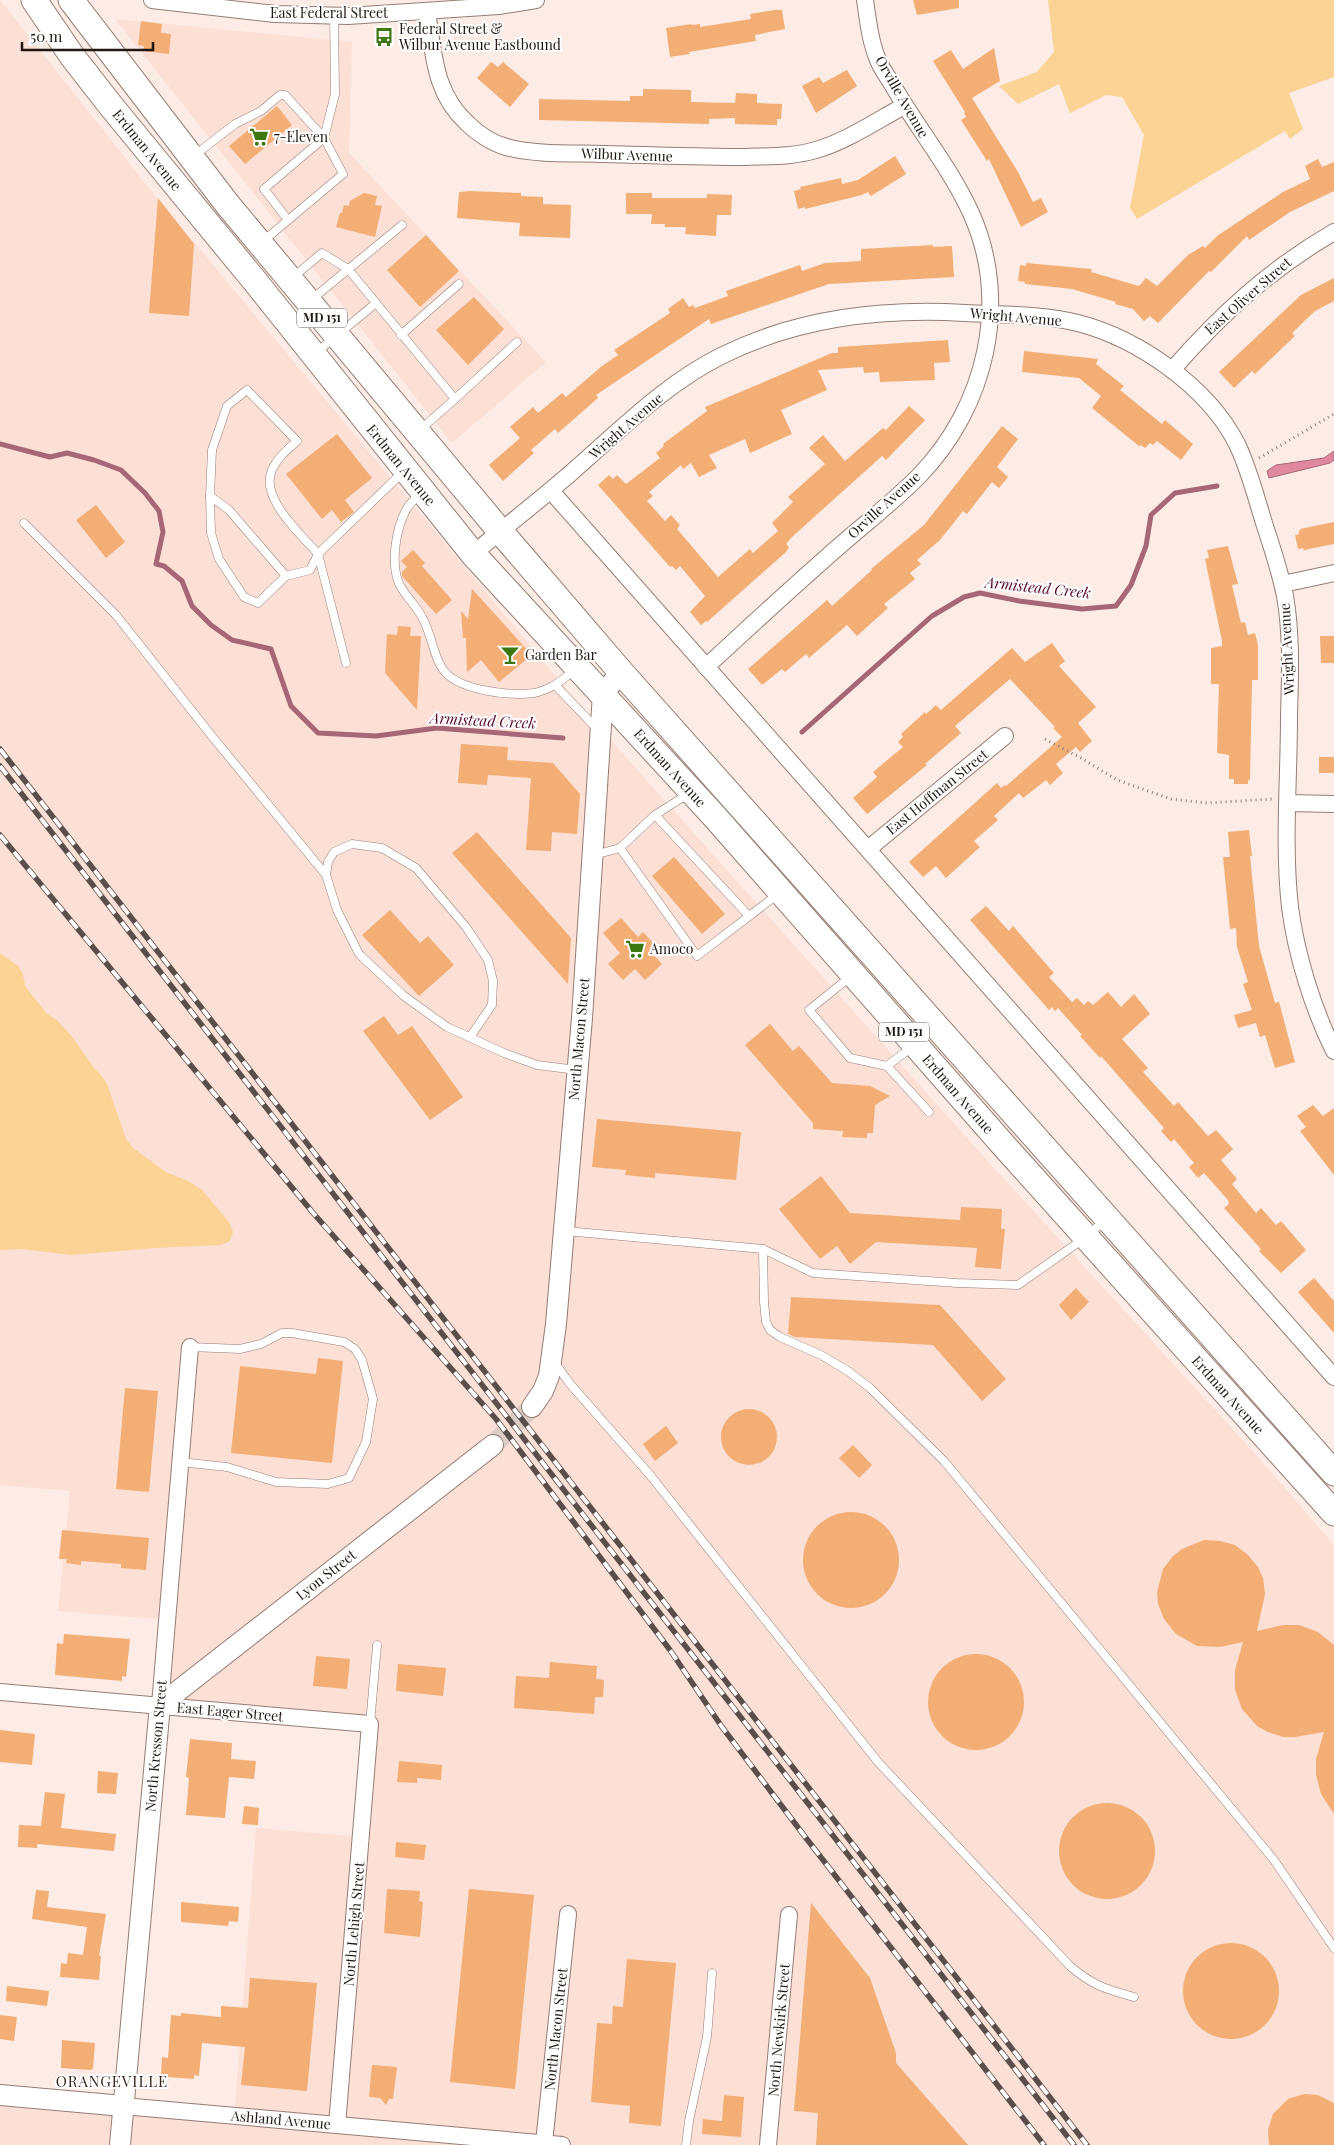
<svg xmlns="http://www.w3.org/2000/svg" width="1334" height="2145" viewBox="0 0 1334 2145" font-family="'Playfair Display',serif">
	<rect width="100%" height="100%" fill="#fdece6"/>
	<g fill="#fcdfd5">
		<polygon points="0,0 149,188 589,716 975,1147 1258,1457 1334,1545 1334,2145 0,2145 0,2098 234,2119 256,1828 361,1837 369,1725 161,1709 168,1620 58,1611 70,1491 0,1485"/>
		<polygon points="115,19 352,42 349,153 546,362 452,443"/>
	</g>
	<g fill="#fad395">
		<polygon points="1048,0 1334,0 1334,77 1289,93 1303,129 1290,139 1285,131 1137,219 1130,208 1144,135 1122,97 1106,95 1070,113 1059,84 1018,104 999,86 1037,72 1054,52"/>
		<polygon points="0,953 18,966 23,974 25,986 47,1014 57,1020 73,1038 94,1068 101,1075 107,1084 126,1139 133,1148 166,1172 190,1182 202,1190 229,1222 233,1232 230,1241 221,1245 154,1248 71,1255 21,1249 0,1250"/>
	</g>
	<polygon fill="#df889f" stroke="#a66675" points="1334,451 1334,460 1330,463 1269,478 1267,471 1276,465 1324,458"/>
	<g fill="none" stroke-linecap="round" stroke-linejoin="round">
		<g stroke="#a66675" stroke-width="5">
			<polyline points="0,444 50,457 67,453 94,460 121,470 145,493 159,511 163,532 156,564 164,566 182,581 192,606 211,625 232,640 271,649 291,706 318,733 376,736 437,728 563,738"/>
			<polyline points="802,732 932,616 964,597 980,593 1019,601 1082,609 1116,606 1131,585 1146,546 1151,515 1175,493 1217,486"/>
		</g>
	</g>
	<g fill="#f3ae75">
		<polygon points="913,0 959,0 959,8 917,15"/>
		<polygon points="775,10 782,10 785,29 755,35 756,41 689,52 690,54 670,57 666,28 691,24 691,25 700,24 700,27 751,19 750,14"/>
		<polygon points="141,21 162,24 161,33 171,34 169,54 143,51 144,46 138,45"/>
		<polygon points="994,48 1000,81 972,98 1018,172 1033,202 1041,198 1048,212 1021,227 989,159 987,161 961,120 966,117 964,113 965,112 933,61 951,50 963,69"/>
		<polygon points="491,62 498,67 503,62 529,84 510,107 477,78"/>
		<polygon points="847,70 857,86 816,113 802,86 819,77 823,83"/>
		<polygon points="643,89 691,90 691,102 735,103 736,93 757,94 757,103 782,104 781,119 777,119 777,125 735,124 735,118 709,119 709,124 539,120 539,99 630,101 630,96 643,96"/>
		<polygon points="277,106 292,125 245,164 229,146"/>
		<polygon points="895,156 906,174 871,196 868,192 862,195 805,209 805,207 798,209 794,191 801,189 800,187 841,178 842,184 858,180"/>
		<polygon points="1318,159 1322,167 1334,162 1334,191 1290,212 1249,240 1247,236 1211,272 1209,271 1158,323 1150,316 1144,321 1133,309 1115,304 1116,302 1072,289 1025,284 1025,282 1018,281 1020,265 1026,266 1026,263 1092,269 1091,272 1139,286 1146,278 1157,286 1188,255 1203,246 1205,248 1217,236 1283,192 1310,179 1305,166"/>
		<polygon points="469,191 521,193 521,196 543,197 543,204 571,205 570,238 519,236 520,223 457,218 459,192"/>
		<polygon points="364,193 377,196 375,205 382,206 375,237 336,227 340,213 342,213 344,205 349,206 350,201"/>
		<polygon points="626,193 652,193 652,198 707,198 707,194 732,195 731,215 717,215 716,236 685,234 686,227 665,227 665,224 651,224 652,214 626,214"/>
		<polygon points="158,198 194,244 189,316 149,313"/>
		<polygon points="426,235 459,271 420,307 387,270"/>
		<polygon points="933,245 933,247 952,246 954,277 829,284 711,324 709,319 596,395 598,398 558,433 555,429 531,450 534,453 503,481 489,465 520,438 510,427 533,407 538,413 562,393 566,397 602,366 618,355 614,350 670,313 668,309 683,298 689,307 693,305 695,308 728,296 726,291 800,265 802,271 825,263 861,261 861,249"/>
		<polygon points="1334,278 1334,301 1315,311 1292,333 1295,336 1255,374 1252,371 1234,388 1219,372 1301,295"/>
		<polygon points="474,297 504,329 468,365 436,330"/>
		<polygon points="948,340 950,362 934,363 935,380 880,382 879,372 864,373 863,367 818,370 827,390 781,410 792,434 750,453 745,439 709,455 717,468 699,477 691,463 683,469 681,465 649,492 653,496 647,501 665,521 671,515 680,525 677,529 718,577 750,549 753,553 778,531 772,523 793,502 788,497 825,464 809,448 823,435 845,461 883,428 886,430 909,406 925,420 886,460 882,456 792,537 786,544 789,547 786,552 707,622 706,621 701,625 690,612 705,596 680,566 676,570 672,566 670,567 598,485 609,475 613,479 617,475 626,484 660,458 656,453 664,446 663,444 707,411 705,407 832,353 838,353 838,347"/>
		<polygon points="1024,351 1098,359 1096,364 1124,386 1120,390 1162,424 1165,420 1193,444 1181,460 1157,441 1153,445 1150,443 1145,448 1141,445 1139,446 1092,408 1101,396 1079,378 1022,372"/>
		<polygon points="1002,426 1018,439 997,467 1008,477 999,488 992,482 967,514 963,511 940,540 917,560 921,564 910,573 915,579 884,604 888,608 857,636 847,625 809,658 806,654 785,672 782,669 762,685 748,669 827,600 832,606 872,570 871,569 924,525"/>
		<polygon points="337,434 372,478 345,500 354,512 341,522 332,510 322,519 286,474"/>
		<polygon points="96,505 125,542 106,558 76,520"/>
		<polygon points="1334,522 1334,544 1304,550 1303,548 1298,549 1295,535 1298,535 1300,529"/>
		<polygon points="1228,546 1238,584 1232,585 1241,623 1245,622 1248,635 1255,633 1258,645 1258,680 1252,680 1250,780 1248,780 1248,784 1234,784 1234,779 1229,779 1229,755 1217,753 1219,684 1211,684 1211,648 1222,646 1222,641 1205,559 1209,558 1207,550"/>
		<polygon points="413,550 425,563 422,566 452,600 436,614 402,576 402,572 407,567 401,561"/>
		<polygon points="472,589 531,654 526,658 527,659 499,682 481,660 467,672 466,638 463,638 461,611 468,619"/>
		<polygon points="398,626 411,627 410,636 421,636 417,710 385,673 387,634 397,635"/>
		<polygon points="1320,636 1334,636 1334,663 1321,663"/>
		<polygon points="1052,643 1065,661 1059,666 1096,707 1078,723 1092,741 1080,752 1076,747 1056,764 1063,773 1050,785 1046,780 1023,798 1019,793 994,816 998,820 974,841 980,847 946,878 936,866 923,877 909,862 997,783 1001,788 1005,785 1006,786 1062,737 1053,728 1055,727 1010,679 955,726 961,733 925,764 927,765 867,814 853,798 877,777 873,772 903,747 898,742 903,737 901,734 925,712 926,714 936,705 941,710 1012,648 1025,662"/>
		<polygon points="461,744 508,747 507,760 553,763 580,794 577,834 552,832 551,851 526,850 531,778 488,775 487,785 458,783"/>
		<rect x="1319" y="757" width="15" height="16"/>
		<polygon points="1249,830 1252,856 1250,856 1259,946 1275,1003 1279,1002 1295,1062 1275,1068 1265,1035 1260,1037 1256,1023 1238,1028 1234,1015 1252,1010 1243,984 1248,982 1237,947 1236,928 1230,929 1223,857 1230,857 1228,832"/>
		<polygon points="477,832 571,938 568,984 452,853"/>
		<polygon points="674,857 725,914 702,934 652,876"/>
		<polygon points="986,906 1009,931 1013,926 1054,973 1049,977 1072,1002 1077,998 1084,1005 1088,1001 1093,1005 1108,992 1121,1007 1134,994 1150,1014 1122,1039 1148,1068 1143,1072 1174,1106 1178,1102 1208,1136 1216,1130 1233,1149 1221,1160 1237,1179 1232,1184 1256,1213 1261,1208 1276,1225 1281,1221 1306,1250 1281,1273 1259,1251 1261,1249 1224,1208 1229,1204 1228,1200 1204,1173 1198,1178 1189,1167 1194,1163 1174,1139 1171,1142 1161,1131 1164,1128 1101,1056 1100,1058 1080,1036 1082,1035 1058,1008 1055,1011 1052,1007 1049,1010 970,920"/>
		<polygon points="390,910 420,943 428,936 454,965 419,996 362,935"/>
		<polygon points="621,918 638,937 643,932 656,946 650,951 662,964 645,980 635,969 623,980 608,964 620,953 603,933"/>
		<polygon points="384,1016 398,1035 412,1026 463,1097 430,1120 363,1031"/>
		<polygon points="770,1024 793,1051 799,1046 832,1083 870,1086 890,1096 875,1105 873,1133 867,1133 867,1138 842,1137 843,1131 813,1129 813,1123 745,1045"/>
		<polygon points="1313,1105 1323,1116 1334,1108 1334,1175 1300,1131 1306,1127 1297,1116"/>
		<polygon points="597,1119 741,1132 736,1180 655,1173 655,1178 625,1175 626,1170 592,1167"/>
		<polygon points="821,1176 850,1213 960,1220 961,1207 1002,1209 1001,1229 1005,1229 1001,1269 975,1267 977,1248 876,1242 850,1264 837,1246 820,1259 779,1209"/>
		<polygon points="1314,1278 1334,1301 1334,1333 1298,1292"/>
		<polygon points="1076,1288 1089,1302 1071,1320 1059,1305"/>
		<polygon points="791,1297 940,1305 1006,1379 982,1401 933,1345 795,1337 788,1334"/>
		<polygon points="318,1358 343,1361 332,1463 231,1453 240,1366 316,1374"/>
		<polygon points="125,1388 158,1391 149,1492 116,1489"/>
		<circle cx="749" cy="1437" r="28"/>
		<polygon points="666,1426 678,1443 655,1461 643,1444"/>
		<polygon points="853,1445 872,1465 859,1478 839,1458"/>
		<circle cx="851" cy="1560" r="48"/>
		<polygon points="62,1530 149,1538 146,1570 121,1568 121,1564 81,1561 81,1565 66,1563 67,1559 59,1559"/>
		<polygon points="1204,1540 1220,1541 1235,1545 1248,1555 1258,1567 1263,1578 1265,1594 1257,1631 1283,1625 1299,1625 1318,1632 1334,1645 1334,1814 1321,1794 1316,1775 1316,1759 1324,1732 1295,1737 1283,1737 1268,1732 1257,1726 1242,1709 1235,1690 1235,1670 1243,1642 1220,1647 1197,1646 1176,1634 1164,1619 1158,1604 1157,1592 1163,1569 1173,1556 1182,1549"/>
		<polygon points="64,1634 130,1639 126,1677 122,1676 122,1681 55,1675 57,1643 63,1644"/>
		<circle cx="976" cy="1702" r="48"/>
		<polygon points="316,1656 350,1659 347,1689 313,1686"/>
		<polygon points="550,1662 597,1666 596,1679 604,1680 603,1697 595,1697 594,1714 514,1708 516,1676 549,1678"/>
		<polygon points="398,1664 446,1668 443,1696 396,1691"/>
		<polygon points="0,1730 35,1734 32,1765 0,1762"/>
		<polygon points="190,1739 232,1743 231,1759 256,1761 254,1779 229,1777 225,1818 186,1815 189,1778 186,1777"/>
		<polygon points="399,1761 442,1765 441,1780 417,1778 417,1783 397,1782"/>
		<polygon points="98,1771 118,1773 116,1794 97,1793"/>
		<polygon points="45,1792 65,1794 61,1828 116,1834 114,1851 37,1844 37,1848 18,1847 19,1825 41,1826"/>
		<circle cx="1107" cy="1851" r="48"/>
		<polygon points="244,1806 259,1808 258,1825 242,1824"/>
		<polygon points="396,1842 426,1845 424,1860 395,1857"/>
		<polygon points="387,1889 420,1891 419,1901 423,1902 420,1937 384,1933"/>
		<polygon points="469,1889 534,1895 515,2089 450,2082"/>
		<polygon points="36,1890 49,1891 47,1907 106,1914 99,1956 101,1956 99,1980 60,1977 61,1963 67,1964 68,1953 83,1955 87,1927 32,1919"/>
		<polygon points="181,1902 239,1907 238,1922 229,1921 228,1926 181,1922"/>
		<polygon points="811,1903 870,1978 896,2053 896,2063 968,2145 816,2145 818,2113 794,2111"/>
		<circle cx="1231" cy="1991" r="48"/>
		<polygon points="627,1959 676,1963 661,2126 629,2123 630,2106 591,2102 597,2023 612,2024 613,2006 623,2007"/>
		<polygon points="250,1978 317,1983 307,2091 241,2085 245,2047 202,2043 199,2076 194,2075 194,2079 167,2077 167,2074 161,2074 162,2057 168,2058 171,2015 181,2016 181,2013 221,2017 221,2006 248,2008"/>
		<polygon points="7,1986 49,1991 47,2006 6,2001"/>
		<polygon points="0,2015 17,2017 14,2041 0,2039"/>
		<polygon points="62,2040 95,2043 93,2068 91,2070 61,2068"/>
		<polygon points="372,2065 397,2067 393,2099 389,2099 386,2105 380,2098 369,2097"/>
		<polygon points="1304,2094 1318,2095 1334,2103 1334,2145 1269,2145 1268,2130 1273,2114 1288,2099"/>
		<polygon points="724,2095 744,2097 741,2137 702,2134 703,2119 722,2121"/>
	</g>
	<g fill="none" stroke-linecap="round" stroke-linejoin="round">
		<polyline stroke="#dcccc6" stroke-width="20" stroke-dasharray="20 10" stroke-linecap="butt" points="493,1445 532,1407"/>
		<g stroke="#957d74" stroke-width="9">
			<g id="service">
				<polyline points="195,155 235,124 261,111 280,95 285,95 324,138 264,189 288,220"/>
				<polyline points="262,242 343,174 324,138 335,94 334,15"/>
				<polyline points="292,278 322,253 348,269 455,399 517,342"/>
				<polyline points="311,300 402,225"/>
				<polyline points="401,335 459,284"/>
				<polyline points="317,352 376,303"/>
				<polyline points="421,429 455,399"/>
				<path d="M 420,493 C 416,498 409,504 406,510 C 396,529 391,560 398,581 C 402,593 417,606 423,619 C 431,633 434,657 442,668 C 456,691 510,696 534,693 C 541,692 549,688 555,685"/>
				<polyline points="210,496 211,533 219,559 244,597 258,603 286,576"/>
				<polyline points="24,523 116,615 211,735 326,875"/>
				<path d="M 318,554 L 310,570 L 286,576 L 229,510 L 210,496 L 212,450 L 227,406 L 247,390 L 297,441 C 288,449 277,458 272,470 C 259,498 302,535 318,554 L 404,471"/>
				<polyline points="318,554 346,663"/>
				<polyline points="575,670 555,685 598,730"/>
				<polyline points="688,794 655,815 749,916"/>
				<polyline points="620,848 655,815"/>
				<polyline points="594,855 620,848 697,956 778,894"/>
				<polyline points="850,977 809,1010 850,1058 887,1066 913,1046"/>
				<polyline points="470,1037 492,1005 493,981 488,960 466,927 416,868 382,848 352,844 334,852 328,862 326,875 337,910 359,954 404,996 447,1027 504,1053 537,1065 577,1070"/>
				<polyline points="887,1066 929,1112"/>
				<polyline points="566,1231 763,1249 813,1273 957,1283 1018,1285 1086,1237 1104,1221"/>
				<polyline points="763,1249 764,1302 766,1322 770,1330 780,1337 821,1355 848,1371 870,1388 944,1461 1274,1860 1334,1948"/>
				<path d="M 554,1362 L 571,1385 L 650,1475 L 878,1762 L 1070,1966 C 1093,1986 1106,1989 1134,1997"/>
				<polyline points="180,1462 227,1467 276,1482 328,1484 349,1478 366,1442 373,1399 362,1360 355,1349 344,1342 292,1333 282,1333 261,1344 240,1349 190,1347"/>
				<polyline points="370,1724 377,1645"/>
				<polyline points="686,2145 689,2121 707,2037 712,1973"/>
			</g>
		</g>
		<g stroke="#957d74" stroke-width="18">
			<g id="minor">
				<polyline points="152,0 275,14 348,16 499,6 536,0"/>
				<path d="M 427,12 C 434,54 434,93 467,123 C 477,133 492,143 506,147 C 533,155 575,153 604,154 C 651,155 698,157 744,157 C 768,156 793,157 816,150 C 847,141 876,121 904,106"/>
				<path d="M 1172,370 C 1221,314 1269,270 1334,232"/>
				<polyline points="551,491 1334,1377"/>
				<path d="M 473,554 C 506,526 540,500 572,472 C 619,431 665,384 721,356 C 797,318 882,308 965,313 C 1003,315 1041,314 1078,323 C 1139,339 1208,387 1237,444 C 1249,469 1256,497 1264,523 C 1272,547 1280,571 1285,596 C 1292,636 1290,677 1289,717 C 1289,779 1283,845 1290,907 C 1296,954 1313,1009 1334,1051"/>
				<polyline points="1283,584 1334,573"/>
				<path d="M 706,667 C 746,630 786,593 827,557 C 857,530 890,505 919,476 C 986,407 1011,302 971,213 C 950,167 917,128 892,84 C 887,76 881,68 878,60 C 870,41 868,20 865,0"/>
				<polyline points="1288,803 1334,804"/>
				<polyline points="868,849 1005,736"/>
				<polyline points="0,1692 370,1724 337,2125"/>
				<polyline points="160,1705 190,1347"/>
				<polyline points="123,2106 562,2145"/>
				<polyline points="544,2143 568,1914"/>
				<polyline points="768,2145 789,1915"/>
			</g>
		</g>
		<g stroke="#957d74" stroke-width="22">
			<g id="tertiary">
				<polyline points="532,1407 543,1391 549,1376 556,1324 582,1018 603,694 621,672"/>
				<polyline points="0,2095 123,2106"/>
				<polyline points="120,2145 160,1705 493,1445"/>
			</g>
		</g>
		<g stroke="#957d74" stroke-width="27">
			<g id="primary">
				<polyline points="34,0 72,56 111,106 254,280 473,554 715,817 1006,1148 1334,1513"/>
				<polyline points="71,0 228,205 500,531 621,672 1334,1473"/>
			</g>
		</g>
		<g stroke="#8d807b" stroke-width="3" stroke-dasharray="1 4" stroke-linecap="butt">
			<polyline points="1259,458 1334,414"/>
			<polyline points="1045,739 1081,758 1117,780 1171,799 1207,803 1273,799"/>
		</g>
		<use href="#service" stroke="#fff" stroke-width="8"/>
		<use href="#minor" stroke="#fff" stroke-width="16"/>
		<use href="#tertiary" stroke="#fff" stroke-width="20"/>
		<use href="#primary" stroke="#fff" stroke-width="25"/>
		<g stroke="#594e4a" stroke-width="5.5">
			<g id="rail">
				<polyline points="0,749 1087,2145"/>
				<polyline points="0,766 1074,2145"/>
				<polyline points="0,835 314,1214 496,1419 670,1650 722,1727 806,1838 1044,2145"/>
			</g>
		</g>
		<use href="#rail" stroke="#fff" stroke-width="4" stroke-dasharray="11" stroke-linecap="butt"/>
	</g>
	<defs>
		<g id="bus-bare" transform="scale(1.5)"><path d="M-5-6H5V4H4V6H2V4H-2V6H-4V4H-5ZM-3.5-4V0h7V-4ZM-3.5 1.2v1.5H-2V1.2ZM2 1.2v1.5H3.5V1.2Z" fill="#3c770f" stroke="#fff" stroke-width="2.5" paint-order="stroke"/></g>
		<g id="supermarket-bare" transform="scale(1.5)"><path d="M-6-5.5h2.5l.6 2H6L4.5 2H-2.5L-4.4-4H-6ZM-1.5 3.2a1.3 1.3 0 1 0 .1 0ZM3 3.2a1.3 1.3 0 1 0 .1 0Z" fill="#3c770f" stroke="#fff" stroke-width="2.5" paint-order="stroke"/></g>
		<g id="bar-bare" transform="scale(1.5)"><path d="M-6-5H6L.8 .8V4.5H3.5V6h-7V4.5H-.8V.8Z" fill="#3c770f" stroke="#fff" stroke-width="2.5" paint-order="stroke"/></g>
	</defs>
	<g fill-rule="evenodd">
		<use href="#bus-bare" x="384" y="37"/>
		<use href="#supermarket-bare" x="259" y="137"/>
		<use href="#bar-bare" x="510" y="655"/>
		<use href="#supermarket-bare" x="635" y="949"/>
	</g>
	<g text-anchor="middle" stroke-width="4" stroke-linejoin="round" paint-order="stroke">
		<g fill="#fff" stroke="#635d5a" stroke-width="1">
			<rect x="297" y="308.5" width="50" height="19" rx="4"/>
			<rect x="879" y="1022.5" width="50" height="19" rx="4"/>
		</g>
		<g font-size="12" font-weight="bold" fill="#201713">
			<text x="322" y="322">MD 151</text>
			<text x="904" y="1036">MD 151</text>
		</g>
		<g font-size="14" fill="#201713" stroke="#fff">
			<text x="329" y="18">East Federal Street</text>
			<text transform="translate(902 97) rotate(60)" y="5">Orville Avenue</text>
			<text transform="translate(147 150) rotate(51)" y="5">Erdman Avenue</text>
			<text transform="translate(627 155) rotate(2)" y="5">Wilbur Avenue</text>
			<text transform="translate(1248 296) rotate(-41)" y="5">East Oliver Street</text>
			<text transform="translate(1016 317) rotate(5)" y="5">Wright Avenue</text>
			<text transform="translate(626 426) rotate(-41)" y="5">Wright Avenue</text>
			<text transform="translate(401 465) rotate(51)" y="5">Erdman Avenue</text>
			<text transform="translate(884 505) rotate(-42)" y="5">Orville Avenue</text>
			<text transform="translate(1287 649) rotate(-93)" y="5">Wright Avenue</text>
			<text transform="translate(670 768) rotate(48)" y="5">Erdman Avenue</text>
			<text transform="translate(937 792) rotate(-39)" y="5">East Hoffman Street</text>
			<text transform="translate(579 1039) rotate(-85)" y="5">North Macon Street</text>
			<text transform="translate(958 1094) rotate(49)" y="5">Erdman Avenue</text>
			<text transform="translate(1228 1395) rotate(48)" y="5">Erdman Avenue</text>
			<text transform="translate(326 1575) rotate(-38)" y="5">Lyon Street</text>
			<text transform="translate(230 1712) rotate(5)" y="5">East Eager Street</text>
			<text transform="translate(156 1746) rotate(-85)" y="5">North Kresson Street</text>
			<text transform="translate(354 1924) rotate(-85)" y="5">North Lehigh Street</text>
			<text transform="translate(556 2029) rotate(-84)" y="5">North Macon Street</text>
			<text transform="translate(779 2030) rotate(-85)" y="5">North Newkirk Street</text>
			<text transform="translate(281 2120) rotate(5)" y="5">Ashland Avenue</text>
		</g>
		<g font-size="14" fill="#201713" stroke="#fff" text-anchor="start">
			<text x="399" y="34">Federal Street &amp;<tspan x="399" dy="16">Wilbur Avenue Eastbound</tspan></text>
			<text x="274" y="142">7-Eleven</text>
			<text x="525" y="660">Garden Bar</text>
			<text x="650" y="954">Amoco</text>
		</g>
		<g font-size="15" font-style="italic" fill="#570829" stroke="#fff">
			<text transform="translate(1038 588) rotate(6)" y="5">Armistead Creek</text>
			<text transform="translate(483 721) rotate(3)" y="5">Armistead Creek</text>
		</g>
		<g font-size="15" letter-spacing="1" fill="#3a261f" stroke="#fff">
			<text x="112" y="2087">ORANGEVILLE</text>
		</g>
	</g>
	<path d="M22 42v8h131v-8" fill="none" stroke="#201713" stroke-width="2.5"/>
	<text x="30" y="42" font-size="15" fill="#201713" stroke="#ffffff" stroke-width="4" paint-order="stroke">50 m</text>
</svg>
